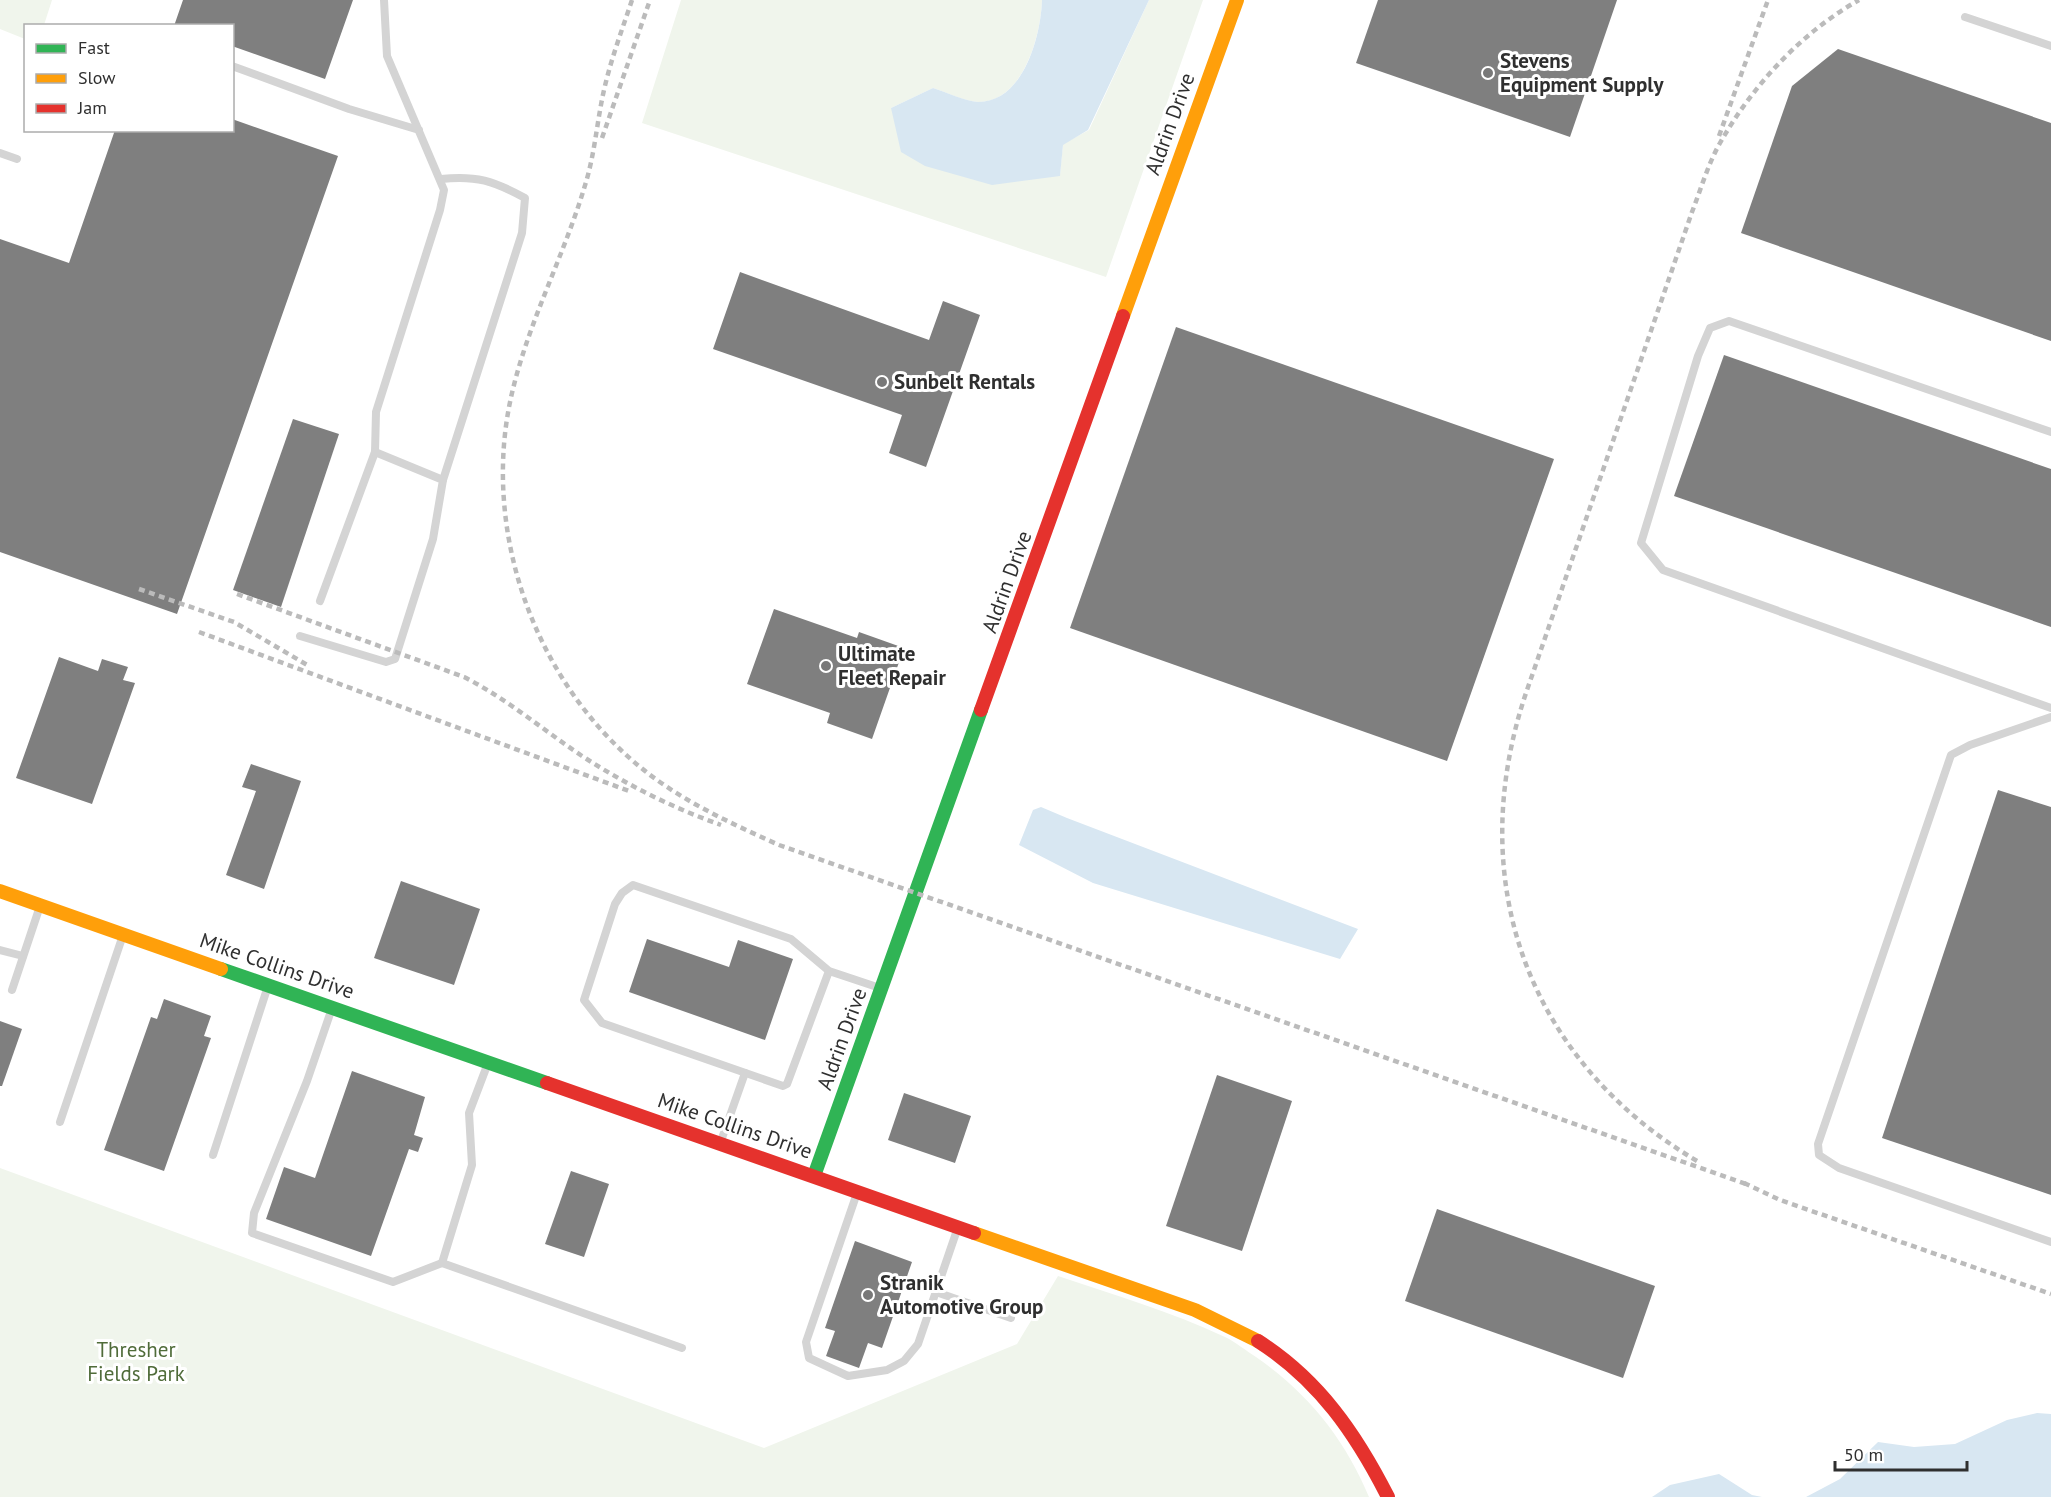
<svg xmlns="http://www.w3.org/2000/svg" width="2051" height="1497" viewBox="0 0 2051 1497" font-family="'PT Sans',sans-serif">
	<rect width="100%" height="100%" fill="#fff"/>
	<g fill="#f0f5ec">
		<polygon points="0,0 52,0 44,25 26,26 25,39 0,29"/>
		<path d="M 681,0 L 1042,0 C 1041,35 1023,103 978,102 C 964,101 946,92 933,88 L 891,108 L 1060,175 L 1063,144 L 1089,130 L 1149,0 L 1203,0 L 1106,277 L 642,123 Z"/>
		<path d="M 0,1168 L 764,1448 L 1017,1344 L 1058,1276 C 1114,1295 1172,1312 1225,1337 C 1236,1342 1246,1351 1256,1357 C 1308,1393 1345,1439 1369,1497 L 0,1497 Z"/>
	</g>
	<g fill="#d8e7f2">
		<path d="M 1042,0 L 1149,0 L 1088,130 L 1063,145 L 1060,176 L 992,185 L 925,166 L 901,152 L 891,108 L 933,88 C 946,92 965,101 978,102 C 1024,102 1041,35 1042,0 Z"/>
		<polygon points="1041,807 1067,818 1358,929 1340,959 1093,883 1019,845 1033,810"/>
		<polygon points="2037,1413 2051,1414 2051,1497 1806,1497 1840,1479 1878,1442 1914,1447 1955,1444 2007,1420"/>
		<polygon points="1719,1474 1752,1495 1762,1497 1652,1497 1670,1485"/>
	</g>
	<g fill="#7f7f7f">
		<polygon points="183,0 353,0 325,79 232,46 232,26 174,26"/>
		<polygon points="1378,0 1617,0 1570,137 1356,63"/>
		<polygon points="1838,49 2051,123 2051,341 1741,233 1792,86"/>
		<polygon points="232,119 338,156 177,614 0,552 0,239 69,263 115,130 232,130"/>
		<polygon points="740,272 929,340 943,301 980,315 926,467 889,453 902,415 713,349"/>
		<polygon points="1176,327 1554,459 1447,761 1070,628"/>
		<polygon points="1724,355 2051,469 2051,627 1674,496"/>
		<polygon points="293,419 339,434 281,607 233,590"/>
		<polygon points="774,609 857,638 859,632 904,648 872,739 827,723 830,713 747,684"/>
		<polygon points="59,657 98,671 102,659 128,667 123,680 135,683 92,804 16,778"/>
		<polygon points="251,764 301,781 264,889 226,875 256,791 242,787"/>
		<polygon points="1998,790 2051,807 2051,1195 1882,1138"/>
		<polygon points="401,881 480,909 454,985 374,958"/>
		<polygon points="647,939 729,967 738,940 793,959 765,1040 629,992"/>
		<polygon points="164,999 211,1016 204,1036 211,1038 164,1171 104,1150 151,1017 157,1019"/>
		<polygon points="0,1021 22,1029 2,1086 0,1086"/>
		<polygon points="352,1071 425,1097 414,1135 423,1138 418,1152 409,1149 371,1256 266,1219 284,1167 315,1178"/>
		<polygon points="1217,1075 1292,1101 1242,1251 1166,1226"/>
		<polygon points="904,1093 971,1116 955,1163 888,1140"/>
		<polygon points="571,1171 609,1184 584,1257 545,1244"/>
		<polygon points="1437,1209 1655,1286 1623,1378 1405,1301"/>
		<polygon points="855,1241 912,1262 882,1348 868,1343 859,1368 826,1356 835,1331 825,1328"/>
	</g>
	<g fill="none" stroke-linecap="round" stroke-linejoin="round">
		<g stroke="#d4d4d4" stroke-width="8">
			<polyline points="1965,17 2051,46"/>
			<polyline points="232,66 349,109 419,130"/>
			<polyline points="0,153 17,159"/>
			<path d="M 441,179 C 476,175 494,181 525,198 L 522,233 L 443,480"/>
			<polyline points="2051,432 1729,321 1710,328 1698,356 1641,543 1663,570 2051,708"/>
			<polyline points="320,601 375,452 376,412 440,210 444,190 387,56 384,0"/>
			<polyline points="300,636 386,662 395,659 433,539 443,480 375,452"/>
			<polyline points="2051,717 1970,745 1951,755 1818,1144 1819,1155 1839,1168 2051,1242"/>
			<polyline points="0,950 23,956"/>
			<polyline points="829,971 787,1084 783,1086 602,1023 584,1000 615,904 622,893 633,885 791,939 829,971 880,988"/>
			<polyline points="12,990 40,906"/>
			<polyline points="331,1011 307,1081 254,1213 252,1233 393,1282 442,1263"/>
			<polyline points="488,1063 469,1113 472,1165 442,1263 682,1348"/>
			<polyline points="60,1122 123,935"/>
			<polyline points="721,1141 745,1073"/>
			<polyline points="213,1155 268,986"/>
			<polyline points="857,1193 806,1342 809,1358 848,1376 887,1370 904,1361 918,1344 957,1230"/>
			<polyline points="936,1292 1011,1318"/>
		</g>
		<g stroke="#30b455" stroke-width="14">
			<polyline points="221,969 547,1083"/>
			<polyline points="814,1176 981,710"/>
		</g>
		<g stroke="#ff9f0a" stroke-width="14">
			<polyline points="1123,316 1237,0"/>
			<polyline points="0,891 221,969"/>
			<polyline points="974,1233 1195,1310 1258,1341"/>
		</g>
		<g stroke="#e5322d" stroke-width="14">
			<polyline points="981,710 1123,316"/>
			<polyline points="547,1083 974,1233"/>
			<path d="M 1258,1341 C 1319,1380 1356,1434 1388,1497"/>
		</g>
		<g stroke="#bbb" stroke-width="4.5" stroke-dasharray="6 4.5" stroke-linecap="butt">
			<path d="M 632,0 C 622,30 611,59 604,90 C 597,121 595,152 586,182 C 565,254 529,320 512,393 C 481,525 531,673 633,761 C 675,798 728,822 779,845 L 1749,1185"/>
			<polyline points="1719,136 1768,0"/>
			<polyline points="602,138 650,0"/>
			<polyline points="139,589 234,622 309,666"/>
			<path d="M 237,594 L 464,677 C 507,699 542,729 582,756 C 625,784 673,808 721,825"/>
			<polyline points="199,632 629,791"/>
			<path d="M 1697,1161 C 1527,1060 1463,880 1526,693 L 1692,212 C 1701,189 1708,164 1720,143 C 1753,85 1801,33 1859,0"/>
			<polyline points="1744,1183 1780,1200 2051,1294"/>
		</g>
	</g>
	<g fill="#787878" stroke="#fff" stroke-width="2">
		<circle cx="1488" cy="73" r="6"/>
		<circle cx="882" cy="382" r="6"/>
		<circle cx="826" cy="666" r="6"/>
		<circle cx="868" cy="1295" r="6"/>
	</g>
	<g text-anchor="middle" stroke-width="6" stroke-linejoin="round" paint-order="stroke">
		<g font-size="21" font-weight="bold" fill="#2f2f2f" stroke="#fff" text-anchor="start">
			<text x="1500" y="68">Stevens<tspan x="1500" dy="24">Equipment Supply</tspan></text>
			<text x="894" y="389">Sunbelt Rentals</text>
			<text x="838" y="661">Ultimate<tspan x="838" dy="24">Fleet Repair</tspan></text>
			<text x="880" y="1290">Stranik<tspan x="880" dy="24">Automotive Group</tspan></text>
		</g>
		<g font-size="21" fill="#2f2f2f" stroke="#fff">
			<text transform="translate(1170 124) rotate(-70)" y="7">Aldrin Drive</text>
			<text transform="translate(1007 582) rotate(-70)" y="7">Aldrin Drive</text>
			<text transform="translate(277 966) rotate(19)" y="7">Mike Collins Drive</text>
			<text transform="translate(842 1039) rotate(-70)" y="7">Aldrin Drive</text>
			<text transform="translate(735 1126) rotate(19)" y="7">Mike Collins Drive</text>
		</g>
		<g font-size="21" fill="#506c3a" stroke="#fff">
			<text x="136" y="1357">Thresher<tspan x="136" dy="24">Fields Park</tspan></text>
		</g>
	</g>
	<rect x="24" y="24" width="210" height="108" fill="#ffffff" stroke="#acacac" stroke-width="1.5"/>
	<rect x="36" y="44" width="30" height="9" fill="#30b455" stroke="#acacac" stroke-width="1.5"/>
	<text x="78" y="54" font-size="18" fill="#2f2f2f">Fast</text>
	<rect x="36" y="74" width="30" height="9" fill="#ff9f0a" stroke="#acacac" stroke-width="1.5"/>
	<text x="78" y="84" font-size="18" fill="#2f2f2f">Slow</text>
	<rect x="36" y="104" width="30" height="9" fill="#e5322d" stroke="#acacac" stroke-width="1.5"/>
	<text x="78" y="114" font-size="18" fill="#2f2f2f">Jam</text>
	<path d="M1835 1461v9h132v-9" fill="none" stroke="#2f2f2f" stroke-width="3"/>
	<text x="1844" y="1461" font-size="18" fill="#2f2f2f" stroke="#ffffff" stroke-width="4.5" paint-order="stroke">50 m</text>
</svg>
